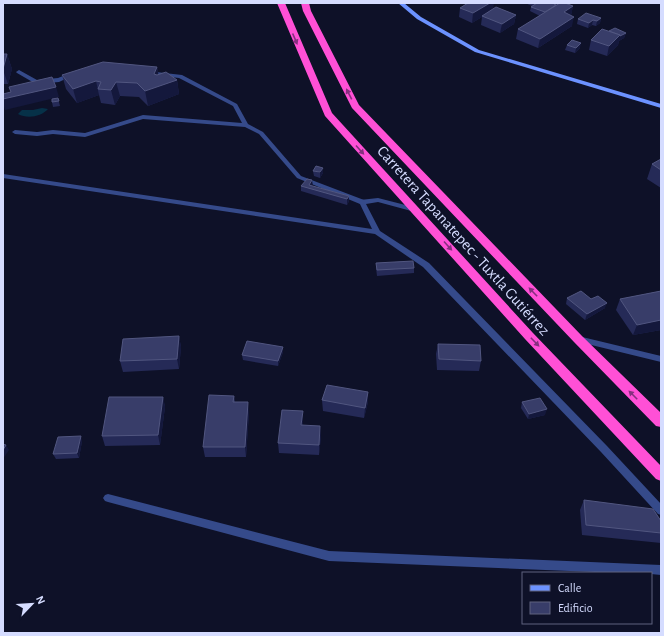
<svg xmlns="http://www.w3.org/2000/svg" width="664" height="636" viewBox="0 0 664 636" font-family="'Alegreya Sans',sans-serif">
	<rect width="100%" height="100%" fill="#0e1128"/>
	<path fill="#063148" d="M 42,108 L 48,109 C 41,117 27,119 18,114 L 22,110 L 33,110 Z"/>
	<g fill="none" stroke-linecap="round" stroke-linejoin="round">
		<g fill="#354a8a" fill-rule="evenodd">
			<polygon points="19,70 37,80 58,78 73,72 76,74 59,82 36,84 17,73 16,72"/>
			<polygon points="147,71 182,75 237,104 248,124 263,132 301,176 364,200 365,202 362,204 360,204 297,178 259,134 245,127 143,119 85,137 53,134 37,136 15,134 12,132 15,130 37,132 53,130 85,133 143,115 242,123 233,106 179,78 145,74 145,72"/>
			<polygon points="578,336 661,356 661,362 575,341 574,339 575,337"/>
			<polygon points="108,494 329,551 661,565 661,575 651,574 651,573 619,573 329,561 108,502 105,501 103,498 105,495"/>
		</g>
		<polygon fill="#354a8a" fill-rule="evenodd" points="3,174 372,229 359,202 360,200 378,198 417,208 419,210 417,212 415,212 378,202 366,204 380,231 429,263 607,446 661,504 661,515 658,514 601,452 423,267 375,234 3,178"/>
		<polygon fill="#6c92ff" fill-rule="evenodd" points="398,3 404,3 421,17 479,50 661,104 661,108 475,52 417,19"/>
		<g fill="#ff50d6" fill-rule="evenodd">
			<polygon points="277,3 285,3 332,113 533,333 661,466 661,481 656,479 525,339 325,116"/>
			<polygon points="301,3 309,3 311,11 359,105 582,336 661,413 661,427 656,426 574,342 352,108 303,11"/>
		</g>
	</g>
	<g fill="#252a57">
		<polygon points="525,3 557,3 557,5 573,6 571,15 572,26 538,48 516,39 518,29 540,16 530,11 531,7 532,6"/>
		<polygon points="460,8 493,9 516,15 514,24 500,33 481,25 482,17 472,23 459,17"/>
		<polygon points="601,18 600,23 596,26 592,25 588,28 577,24 578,19"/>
		<polygon points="609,31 626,33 624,38 619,41 618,45 607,56 589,50 591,40"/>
		<polygon points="567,45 580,48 575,53 565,50"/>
		<polygon points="3,54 7,54 12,69 8,84 3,84"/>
		<polygon points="157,67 158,74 177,80 179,94 148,106 139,97 120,96 115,105 101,103 99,95 77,103 66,89 62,75"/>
		<polygon points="58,98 60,106 53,107 52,102"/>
		<polygon points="661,159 661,188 647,179 652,164"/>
		<polygon points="313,171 323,173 320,178 314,176"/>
		<polygon points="301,186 312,186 349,196 349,201 347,205 301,191"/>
		<polygon points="376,263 414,268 414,273 377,276 376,268"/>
		<polygon points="661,291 661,330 633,335 616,310 620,299"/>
		<polygon points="567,298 591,299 605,308 585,320 566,304"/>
		<polygon points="179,336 181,347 179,369 123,372 120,361"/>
		<polygon points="438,344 481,361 479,371 437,370 436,354"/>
		<polygon points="283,347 283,352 278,366 243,360 242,355"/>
		<polygon points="368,392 368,402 364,418 323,411 322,400"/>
		<polygon points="234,396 235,402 249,412 246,457 205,457 203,447"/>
		<polygon points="163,397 165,407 160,445 105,446 102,436"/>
		<polygon points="522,402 545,415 528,419 521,408"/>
		<polygon points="303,421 303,425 321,436 319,455 279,453 278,443"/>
		<polygon points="82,441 79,458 56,459 53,454"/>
		<polygon points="584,500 661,521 661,543 582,535 580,510"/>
	</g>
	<g fill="#14183c">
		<polygon points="490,3 494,3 493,10 482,16 482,17 472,23 473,13"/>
		<polygon points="573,6 571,16 564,12"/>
		<polygon points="516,15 514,24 500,33 502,24"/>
		<polygon points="574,17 572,26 538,48 540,39"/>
		<polygon points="601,18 600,23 596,26 597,21"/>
		<polygon points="593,20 592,25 588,28 589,23"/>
		<polygon points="626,33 624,38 619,41 618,45 607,56 609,46 620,35"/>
		<polygon points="581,43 580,48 575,53 576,48"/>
		<polygon points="7,54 12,69 8,84 3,70"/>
		<polygon points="157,67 160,82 177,80 179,94 148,106 145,91"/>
		<polygon points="96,81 99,95 77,103 73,89"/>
		<polygon points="116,82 120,96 115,105 111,90"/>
		<polygon points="56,87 59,97 5,110 3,104 3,99"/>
		<polygon points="323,168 323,173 320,178 320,172"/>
		<polygon points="312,180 313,186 309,185"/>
		<polygon points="349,196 349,201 347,205 347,199"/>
		<polygon points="607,303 605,308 585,320 587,314"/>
		<polygon points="661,320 661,330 633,335 637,325"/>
		<polygon points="179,336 181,347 179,369 177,359"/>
		<polygon points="283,347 283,352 278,366 278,361"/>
		<polygon points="368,392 368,402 364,418 365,408"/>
		<polygon points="163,397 165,407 160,445 158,435"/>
		<polygon points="248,402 249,412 246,457 245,447"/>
		<polygon points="547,409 545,415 528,419 529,414"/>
		<polygon points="303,411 303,421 302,435 301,425"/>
		<polygon points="320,426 321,436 319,455 319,445"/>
		<polygon points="81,436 82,441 79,458 77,453"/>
		<polygon points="6,445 9,450 3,459 3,450"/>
	</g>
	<g fill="#383d69" stroke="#515680">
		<polygon points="468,3 490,3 473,13 460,8"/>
		<polygon points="537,3 556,3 554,4 556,5 545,12 531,7"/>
		<polygon points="560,3 565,3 573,6 564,12 574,17 540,39 518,29"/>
		<polygon points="496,7 516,15 502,24 482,16"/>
		<polygon points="586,13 601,18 597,21 593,20 589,23 578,19"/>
		<polygon points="615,28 626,33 620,36 620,35 609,31"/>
		<polygon points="602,29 620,35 609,46 591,40"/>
		<polygon points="572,40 581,43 576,48 567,45"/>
		<polygon points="3,54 7,54 3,69"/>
		<polygon points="103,62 157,67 154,74 157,75 166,72 177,80 145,91 137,83 116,82 111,90 98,89 101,82 96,81 73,89 62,75"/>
		<polygon points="52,77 56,87 3,99 3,94 11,92 9,87"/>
		<polygon points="58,98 59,101 52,102 52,99"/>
		<polygon points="661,159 661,170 652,164"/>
		<polygon points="316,166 323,168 320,172 313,171"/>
		<polygon points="307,179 312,180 309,185 349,196 347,199 301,186"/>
		<polygon points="413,261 414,268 377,270 376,263"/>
		<polygon points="581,291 591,299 598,296 607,303 587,314 567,298"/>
		<polygon points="661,291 661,320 637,325 620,299"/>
		<polygon points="179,336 177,359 120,361 123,339"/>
		<polygon points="247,341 283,347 278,361 242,355"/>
		<polygon points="438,344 480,345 481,361 439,359"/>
		<polygon points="327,385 368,392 365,408 322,400"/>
		<polygon points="209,395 234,396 233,402 248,402 245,447 203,447"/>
		<polygon points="109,397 163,397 158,435 102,436"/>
		<polygon points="540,398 547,409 529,414 522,402"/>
		<polygon points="282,410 303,411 301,425 320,426 319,445 278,443"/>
		<polygon points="81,436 77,453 53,454 58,437"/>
		<polygon points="3,444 6,445 3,450"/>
		<polygon points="584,500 653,509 661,521 661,533 586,525"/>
	</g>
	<defs><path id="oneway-solid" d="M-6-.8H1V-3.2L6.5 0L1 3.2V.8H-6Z"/></defs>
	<g fill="#86307f">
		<use href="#oneway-solid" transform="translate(295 39) rotate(67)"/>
		<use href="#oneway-solid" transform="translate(349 94) rotate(-117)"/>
		<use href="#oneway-solid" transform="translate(360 150) rotate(48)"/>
		<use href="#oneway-solid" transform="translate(448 246) rotate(48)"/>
		<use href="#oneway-solid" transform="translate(533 292) rotate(-134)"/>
		<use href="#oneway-solid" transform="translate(535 342) rotate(46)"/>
		<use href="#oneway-solid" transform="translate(633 395) rotate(-135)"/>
	</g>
	<g text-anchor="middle" stroke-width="3.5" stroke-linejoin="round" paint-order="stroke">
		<g font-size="16" fill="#d5dcff" stroke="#0e1128">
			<text transform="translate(464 240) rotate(48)" y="6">Carretera Tapanatepec - Tuxtla Gutiérrez</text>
		</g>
	</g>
	<rect width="664" height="636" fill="none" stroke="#d5dcff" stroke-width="8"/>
	<rect x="522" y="572" width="130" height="52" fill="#0e1128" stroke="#5e627e"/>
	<rect x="530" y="585" width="20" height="6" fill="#6c92ff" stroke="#5e627e"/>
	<text x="558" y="592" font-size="12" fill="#d5dcff">Calle</text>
	<rect x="530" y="602" width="20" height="12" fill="#383d69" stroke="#5e627e"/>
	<text x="558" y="612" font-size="12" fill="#d5dcff">Edificio</text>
	<g transform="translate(32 604) rotate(65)" stroke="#0e1128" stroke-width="3" paint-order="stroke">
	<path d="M0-3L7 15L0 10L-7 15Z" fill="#d5dcff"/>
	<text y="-6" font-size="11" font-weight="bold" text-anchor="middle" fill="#d5dcff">N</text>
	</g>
</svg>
